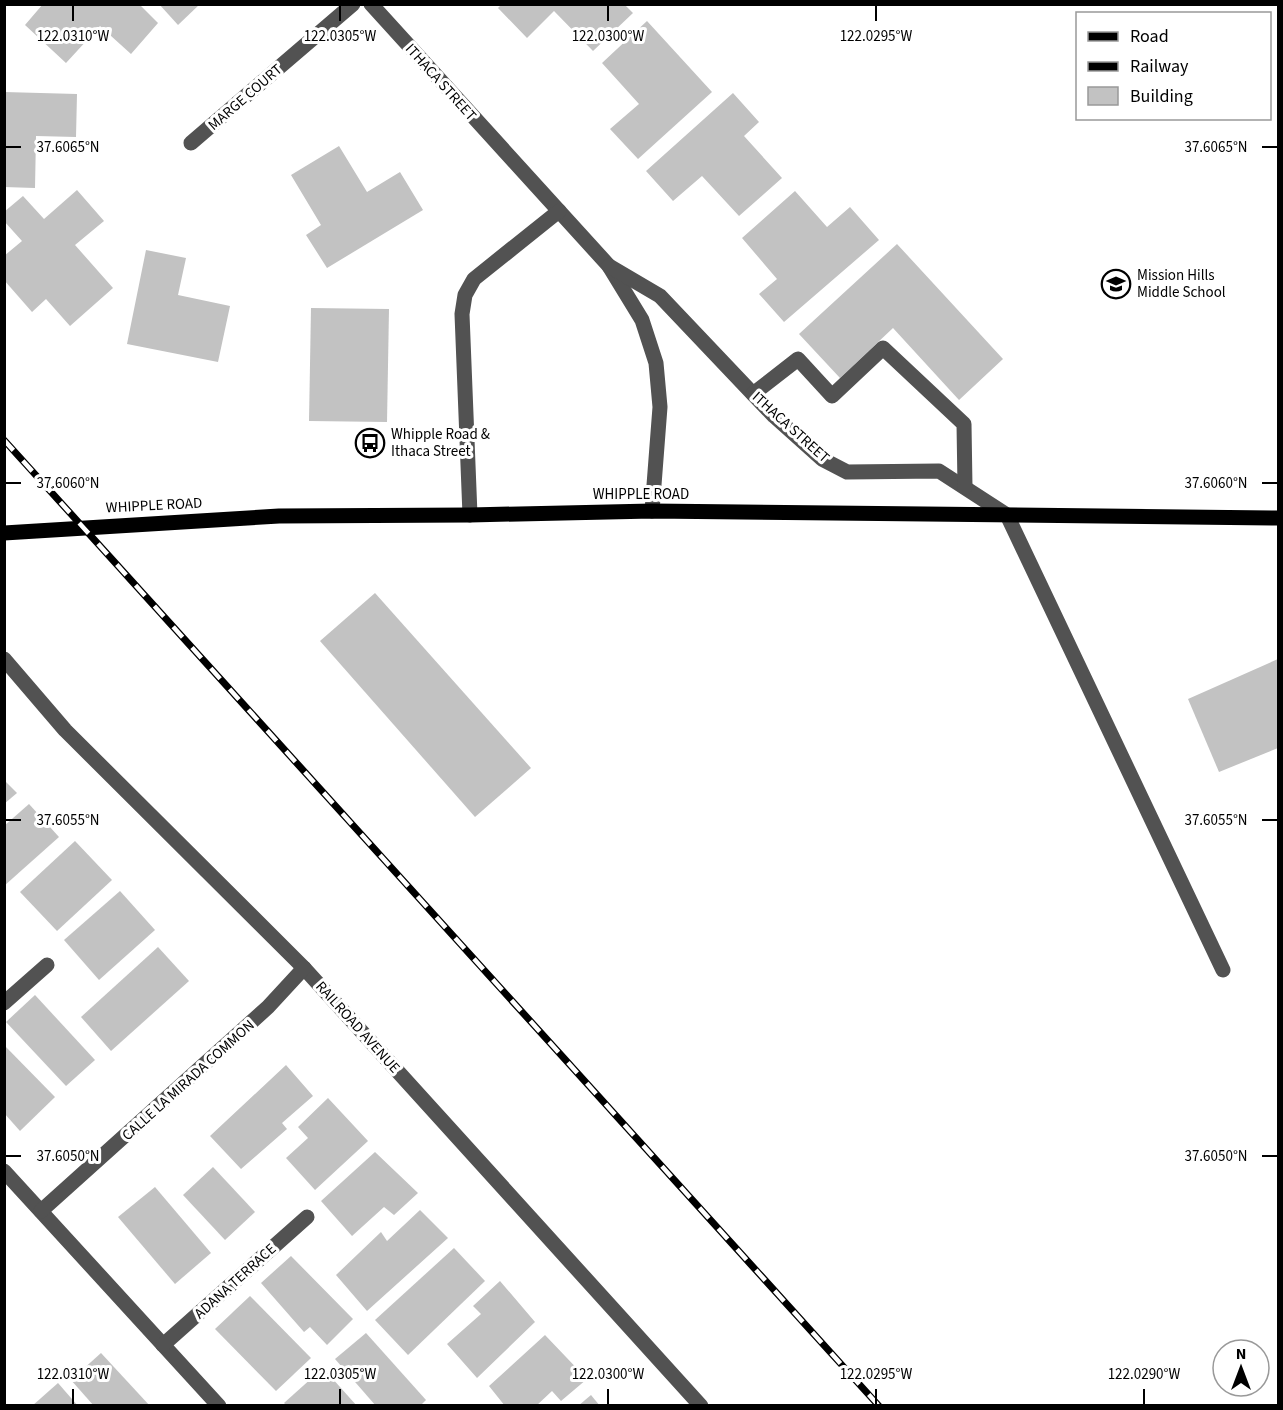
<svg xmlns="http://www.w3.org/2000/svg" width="1283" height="1410" viewBox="0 0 1283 1410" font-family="'Source Sans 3',sans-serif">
	<rect width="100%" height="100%" fill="#fff"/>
	<g fill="#c2c2c2">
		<polygon points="43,4 139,4 158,23 131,54 100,26 66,63 25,25"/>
		<polygon points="159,4 200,4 178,25"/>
		<polygon points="502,4 624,4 633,13 593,51 554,11 527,38 498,8"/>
		<polygon points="647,21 712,92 638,159 610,129 639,104 602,63"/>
		<polygon points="4,92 77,94 76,137 36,136 35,188 4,187"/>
		<polygon points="733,93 759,122 744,136 782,178 739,216 702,176 673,201 646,171"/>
		<polygon points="339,146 367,192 400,172 423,210 327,268 306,235 321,225 291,175"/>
		<polygon points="77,190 104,221 75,245 113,288 70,326 46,299 32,312 4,280 4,256 22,241 4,221 4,212 23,196 44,219"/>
		<polygon points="795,191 827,227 850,207 879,240 784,322 759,294 777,279 742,238"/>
		<polygon points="897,244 1003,359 959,400 893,328 840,378 799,334"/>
		<polygon points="146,250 186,258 178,295 230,306 218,362 127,344"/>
		<polygon points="311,308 389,309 387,422 309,421"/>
		<polygon points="375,593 531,768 475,817 320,641"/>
		<polygon points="1278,659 1278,748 1219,772 1188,699"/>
		<polygon points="4,780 17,793 4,804"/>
		<polygon points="29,804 59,837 4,886 4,826"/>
		<polygon points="75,841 112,880 57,931 20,892"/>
		<polygon points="120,891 155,930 99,980 64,940"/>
		<polygon points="158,947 189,981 111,1051 81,1017"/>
		<polygon points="35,995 95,1060 66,1086 6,1022"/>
		<polygon points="4,1045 55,1097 20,1131 4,1113"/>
		<polygon points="286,1065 313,1096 282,1123 287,1129 241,1169 210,1136"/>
		<polygon points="328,1098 368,1141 315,1190 286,1158 308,1138 298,1127"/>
		<polygon points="375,1152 418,1193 394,1215 384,1207 352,1236 321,1201"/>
		<polygon points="213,1167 255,1212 225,1240 183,1195"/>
		<polygon points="155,1187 211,1253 175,1284 118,1217"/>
		<polygon points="420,1210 448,1238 367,1311 336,1275 381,1232 387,1241"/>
		<polygon points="454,1248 485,1281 408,1355 375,1320"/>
		<polygon points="291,1256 353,1319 327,1345 310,1327 304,1332 261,1283"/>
		<polygon points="500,1281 535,1322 477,1378 447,1344 481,1314 473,1306"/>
		<polygon points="250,1296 311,1358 276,1391 215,1329"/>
		<polygon points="366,1333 426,1400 420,1406 376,1406 335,1359"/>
		<polygon points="545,1335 587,1379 561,1401 552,1391 536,1406 505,1406 489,1386"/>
		<polygon points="101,1353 150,1406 94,1406 71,1380"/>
		<polygon points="323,1368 357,1406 287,1406 284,1403"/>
		<polygon points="58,1383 78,1406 32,1406"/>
		<polygon points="591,1395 600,1406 578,1406"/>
	</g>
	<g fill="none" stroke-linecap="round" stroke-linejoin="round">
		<g stroke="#525252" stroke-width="15">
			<polyline points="371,4 609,266 642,320 656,363 660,407 652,511"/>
			<polyline points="191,143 353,4"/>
			<polyline points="609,266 660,296 753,394 774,416 822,459 847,472 939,471 1007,515 1223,970"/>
			<polyline points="753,394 798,359 832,396 883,348 964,424 965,487"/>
			<polyline points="470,515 462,314 465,295 474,279 559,211"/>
			<polyline points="4,659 65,730 304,968 701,1406"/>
			<polyline points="4,1003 47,965"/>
			<polyline points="4,1171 219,1406"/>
			<polyline points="41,1211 268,1007 304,968"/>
			<polyline points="163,1345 307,1217"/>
		</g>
		<polyline stroke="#000" stroke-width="15" points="4,533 279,516 470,515 652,511 1278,518"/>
		<g stroke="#000" stroke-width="7">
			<polyline id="rail" points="4,440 879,1406"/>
		</g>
		<use href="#rail" stroke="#fff" stroke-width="4.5" stroke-dasharray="14" stroke-linecap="butt"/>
	</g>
	<path fill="none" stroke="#000" stroke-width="2" d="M 73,6 L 73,21M 340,6 L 340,21M 608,6 L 608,21M 876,6 L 876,21M 6,147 L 21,147M 1262,147 L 1277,147M 6,483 L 21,483M 1262,483 L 1277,483M 6,820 L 21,820M 1262,820 L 1277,820M 6,1156 L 21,1156M 1262,1156 L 1277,1156M 73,1389 L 73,1404M 340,1389 L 340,1404M 608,1389 L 608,1404M 876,1389 L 876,1404M 1144,1389 L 1144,1404"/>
	<defs>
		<g id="school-ring" transform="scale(1.5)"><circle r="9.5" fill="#fff" stroke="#000" stroke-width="1.5"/><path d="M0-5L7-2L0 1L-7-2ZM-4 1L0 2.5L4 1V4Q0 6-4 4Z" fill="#000"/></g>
		<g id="bus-ring" transform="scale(1.5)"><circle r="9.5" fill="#fff" stroke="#000" stroke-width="1.5"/><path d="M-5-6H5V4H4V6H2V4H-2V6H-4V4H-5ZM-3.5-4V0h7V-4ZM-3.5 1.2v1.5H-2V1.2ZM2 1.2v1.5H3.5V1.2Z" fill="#000"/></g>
	</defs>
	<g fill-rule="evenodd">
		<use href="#school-ring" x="1116" y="284"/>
		<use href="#bus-ring" x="370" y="443"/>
	</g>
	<g text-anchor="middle" stroke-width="6" stroke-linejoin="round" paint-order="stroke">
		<g font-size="15" fill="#000" stroke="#fff">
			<text transform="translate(441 82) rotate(48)" y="5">ITHACA STREET</text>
			<text transform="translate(245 97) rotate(-41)" y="5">MARGE COURT</text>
			<text transform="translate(791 427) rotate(42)" y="5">ITHACA STREET</text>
			<text x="641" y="499">WHIPPLE ROAD</text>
			<text transform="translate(154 505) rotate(-3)" y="5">WHIPPLE ROAD</text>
			<text transform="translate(358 1027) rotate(48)" y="5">RAILROAD AVENUE</text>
			<text transform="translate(188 1080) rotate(-42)" y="5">CALLE LA MIRADA COMMON</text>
			<text transform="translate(235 1281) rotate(-42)" y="5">ADANA TERRACE</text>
		</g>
		<g font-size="15" fill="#000" stroke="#fff" text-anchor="start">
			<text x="1137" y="280">Mission Hills<tspan x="1137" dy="17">Middle School</tspan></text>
			<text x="391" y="439">Whipple Road &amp;<tspan x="391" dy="17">Ithaca Street</tspan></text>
		</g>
	</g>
	<g font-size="15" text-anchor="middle" fill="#000" stroke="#fff" stroke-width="6" stroke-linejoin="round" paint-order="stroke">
		<text x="73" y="41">122.0310°W</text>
		<text x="340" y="41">122.0305°W</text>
		<text x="608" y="41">122.0300°W</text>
		<text x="876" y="41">122.0295°W</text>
		<text x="68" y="152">37.6065°N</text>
		<text x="1216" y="152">37.6065°N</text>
		<text x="68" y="488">37.6060°N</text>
		<text x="1216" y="488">37.6060°N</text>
		<text x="68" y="825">37.6055°N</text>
		<text x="1216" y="825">37.6055°N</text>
		<text x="68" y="1161">37.6050°N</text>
		<text x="1216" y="1161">37.6050°N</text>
		<text x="73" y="1379">122.0310°W</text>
		<text x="340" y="1379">122.0305°W</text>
		<text x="608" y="1379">122.0300°W</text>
		<text x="876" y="1379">122.0295°W</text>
		<text x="1144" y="1379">122.0290°W</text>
	</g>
	<rect width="1283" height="1410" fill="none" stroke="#000000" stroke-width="12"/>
	<rect x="1076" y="12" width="195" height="108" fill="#ffffff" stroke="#999999" stroke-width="1.5"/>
	<rect x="1088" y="32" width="30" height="9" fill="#000000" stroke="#999999" stroke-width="1.5"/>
	<text x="1130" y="42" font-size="18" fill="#000000">Road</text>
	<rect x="1088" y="62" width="30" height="9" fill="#000000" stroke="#999999" stroke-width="1.5"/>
	<text x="1130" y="72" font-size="18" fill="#000000">Railway</text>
	<rect x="1088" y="87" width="30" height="18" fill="#c2c2c2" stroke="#999999" stroke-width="1.5"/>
	<text x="1130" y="102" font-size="18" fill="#000000">Building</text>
	<g transform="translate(1241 1368)"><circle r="28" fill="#ffffff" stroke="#999999" stroke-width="1.5"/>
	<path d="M0-4.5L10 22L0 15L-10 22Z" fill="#000000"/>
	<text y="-9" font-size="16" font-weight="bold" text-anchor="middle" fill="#000000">N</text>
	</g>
</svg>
